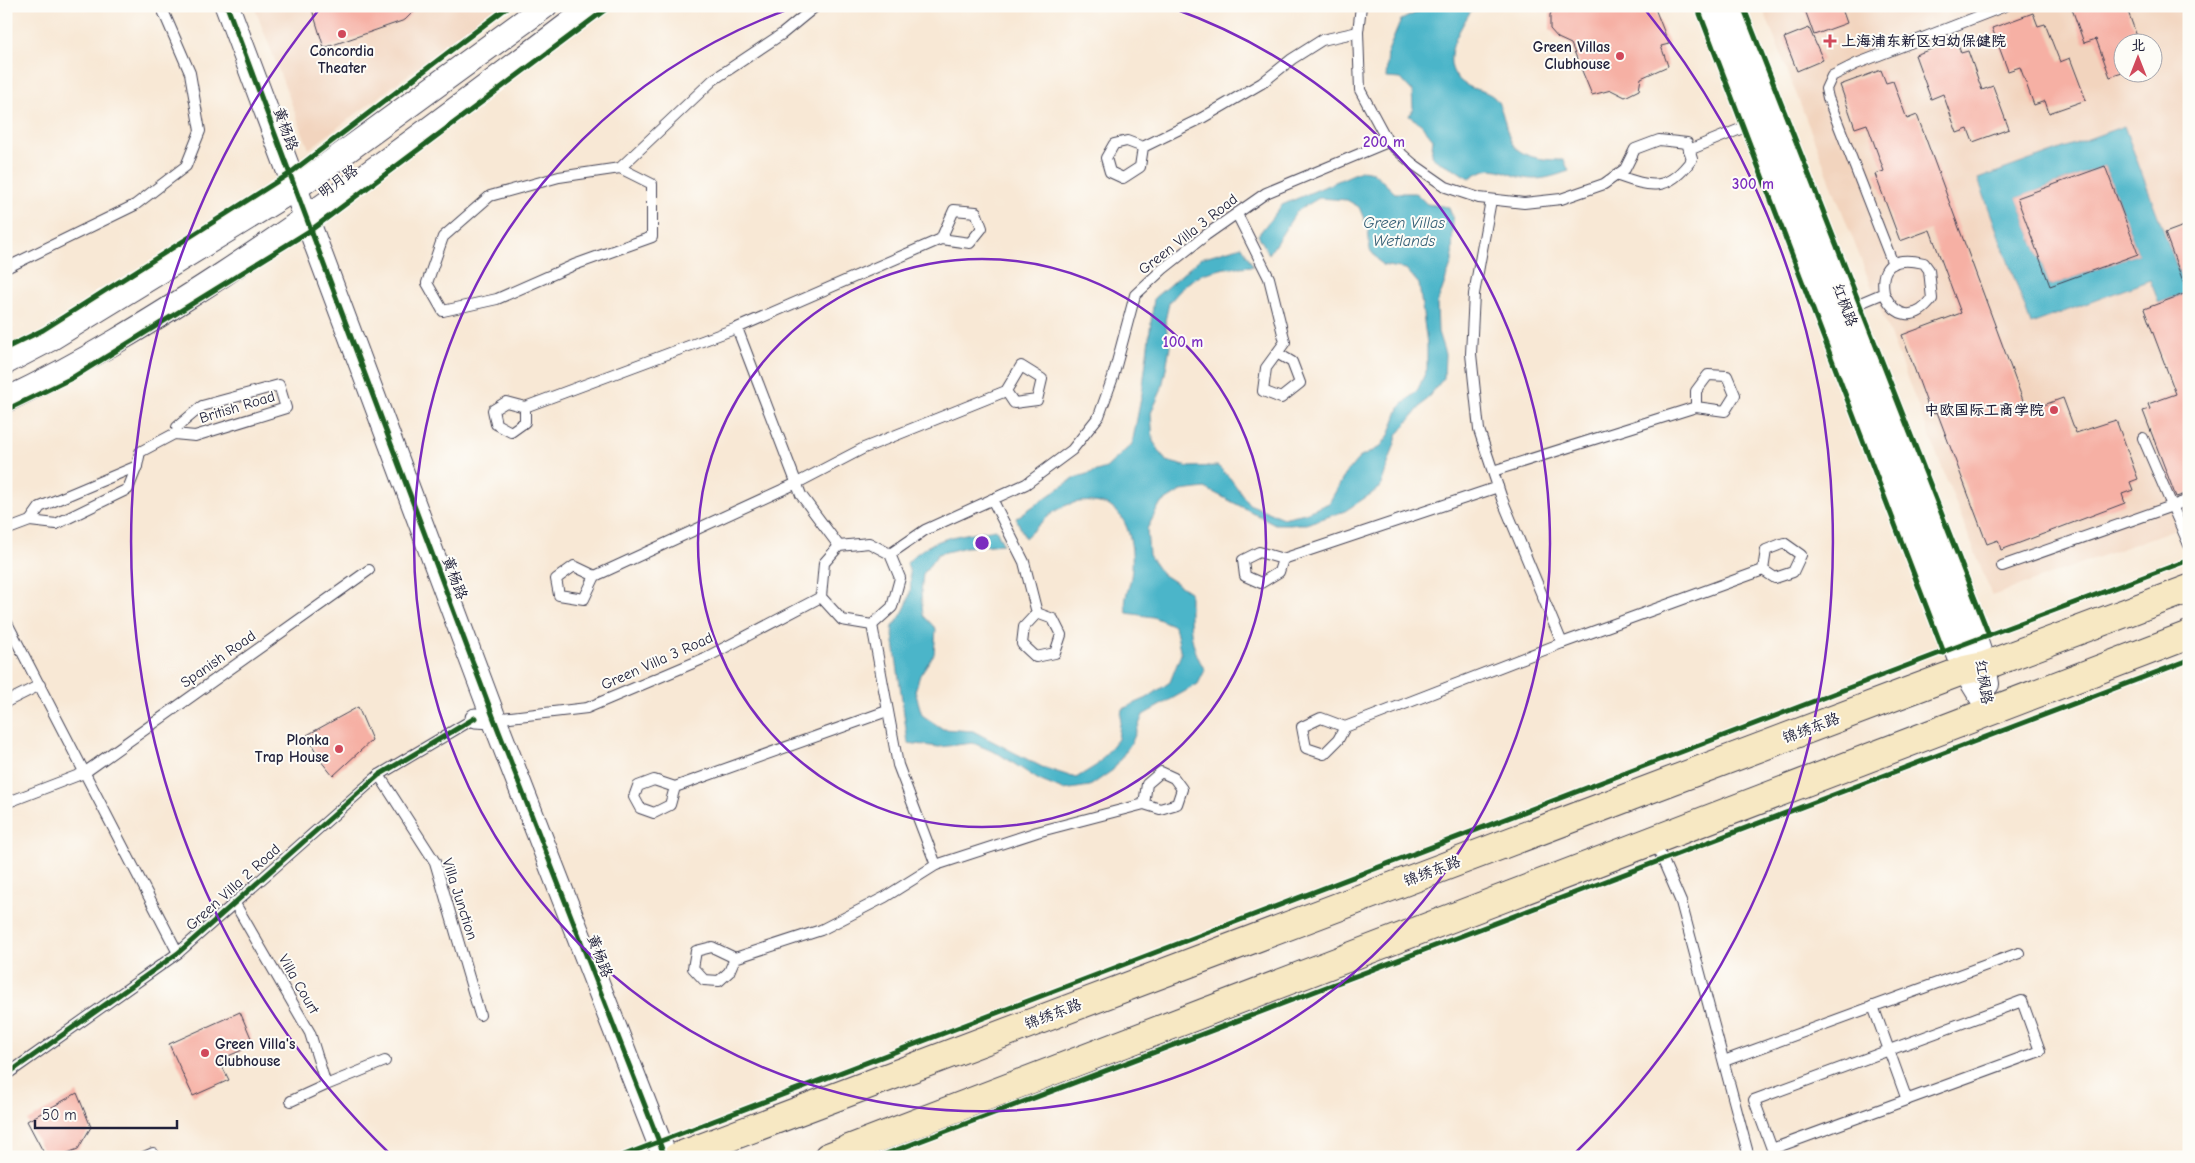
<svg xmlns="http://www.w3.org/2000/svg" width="2195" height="1163" viewBox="0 0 2195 1163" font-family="'Comic Neue','LXGW WenKai TC',sans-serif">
	<rect width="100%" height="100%" fill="#fdfcf7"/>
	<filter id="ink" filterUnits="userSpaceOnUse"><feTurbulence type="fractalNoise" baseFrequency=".02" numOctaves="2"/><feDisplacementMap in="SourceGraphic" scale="10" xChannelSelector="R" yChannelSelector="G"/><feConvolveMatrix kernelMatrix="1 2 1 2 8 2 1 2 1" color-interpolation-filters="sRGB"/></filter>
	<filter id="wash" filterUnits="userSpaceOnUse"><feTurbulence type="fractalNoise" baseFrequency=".0096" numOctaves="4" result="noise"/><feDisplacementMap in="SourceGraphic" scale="20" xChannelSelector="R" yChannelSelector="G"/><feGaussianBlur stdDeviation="1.12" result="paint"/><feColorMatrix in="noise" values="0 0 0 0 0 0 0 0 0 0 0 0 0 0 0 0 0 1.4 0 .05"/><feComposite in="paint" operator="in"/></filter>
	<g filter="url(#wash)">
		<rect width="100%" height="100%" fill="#f8e8d5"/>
		<g fill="#f2d4be" fill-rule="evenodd">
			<polygon points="254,6 500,6 309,149"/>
			<path d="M 1762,6 L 2189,6 L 2189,524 L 1992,596 ZM 2122,42 L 2152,42 L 2152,72 L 2122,72 Z"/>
		</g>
		<g fill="#4bb5c9" stroke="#366c82" fill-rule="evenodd">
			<path d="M 1430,6 L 1474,6 C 1460,29 1433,67 1468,86 C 1479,92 1490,90 1498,102 C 1504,114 1505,127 1510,139 C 1518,159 1546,160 1564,160 L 1569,171 C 1557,175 1546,179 1534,179 C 1507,179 1497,158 1470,178 C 1461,175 1457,169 1448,166 C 1440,162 1439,163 1431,156 L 1433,139 L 1421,124 L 1409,116 L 1413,108 L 1412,91 L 1401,79 L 1386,78 L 1388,51 L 1401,20 Z"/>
			<path d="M 2124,126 L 2185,288 L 2189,287 L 2189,292 L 2159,303 L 2150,280 L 2031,324 L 1978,179 ZM 2105,166 L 2138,254 L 2050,286 L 2017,198 Z"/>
			<path d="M 1363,170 L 1373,172 L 1395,193 L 1416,193 L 1427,204 L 1449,207 L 1453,220 L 1452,262 L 1437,304 L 1438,332 L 1445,354 L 1444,378 L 1398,434 L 1380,488 L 1345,511 L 1306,524 L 1275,524 L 1205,488 L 1181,491 L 1160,504 L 1147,529 L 1149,555 L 1162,574 L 1190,592 C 1190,623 1188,643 1205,670 L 1198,684 L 1143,715 L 1132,742 L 1113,770 L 1090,786 L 1063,790 L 1039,780 L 999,754 L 973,743 L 939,747 L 908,743 L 892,628 C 908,608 916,589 907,563 C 931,536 962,535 996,529 L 1003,544 L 966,547 L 938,554 L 923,574 L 921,593 L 923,615 L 936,629 L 934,654 L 920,675 L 915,691 L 922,715 L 943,729 L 973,731 L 1042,767 L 1076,778 L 1097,765 L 1118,739 L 1122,709 L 1147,698 L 1170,682 L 1181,654 L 1175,626 L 1153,617 L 1127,613 C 1122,601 1129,590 1131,577 C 1135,552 1131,509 1100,503 C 1064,496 1050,515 1025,538 L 1016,518 L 1074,478 L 1106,468 L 1132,444 L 1142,393 L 1154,298 L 1201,258 L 1242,246 L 1253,266 L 1225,268 L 1202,274 L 1185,285 L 1169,303 L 1165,321 L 1170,346 L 1166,369 L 1161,391 L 1151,413 L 1153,441 L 1166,461 L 1189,467 L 1218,466 L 1230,478 L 1249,504 L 1283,518 L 1305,513 L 1329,503 L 1346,473 L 1359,458 L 1380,447 L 1389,435 L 1399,408 L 1418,389 L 1427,369 L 1427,344 L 1419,284 L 1406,269 L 1382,265 L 1370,250 L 1368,228 L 1359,207 L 1347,200 L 1319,198 L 1297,211 L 1269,254 L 1258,235 L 1282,205 Z"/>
		</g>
		<g id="blocks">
			<g fill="#f6b0a4">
				<polygon points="311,6 419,6 405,20 324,48"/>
				<polygon points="1554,6 1654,6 1669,44 1661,46 1668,66 1641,78 1639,90 1625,97 1611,90 1592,95 1571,44 1558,38 1550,29 1550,15"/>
				<polygon points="1814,6 1841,6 1847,23 1814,35 1805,10"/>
				<polygon points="2071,6 2126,6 2139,42 2122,42 2122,73 2110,77 2096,39 2084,43"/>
				<polygon points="2033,13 2038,26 2045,24 2060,62 2070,58 2086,100 2049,113 2045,101 2034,105 2020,67 2008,71 1992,28"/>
				<polygon points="1809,28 1823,60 1797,71 1784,38"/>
				<polygon points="1956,40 1961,53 1968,51 1982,90 1993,86 2009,129 1973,142 1968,129 1957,133 1943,94 1931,99 1915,55"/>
				<polygon points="1881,70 1886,83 1893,81 1907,119 1917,115 2027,411 2063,398 2076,433 2116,420 2138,479 2130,482 2133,490 2122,494 2125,503 2001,550 1998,540 1987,544 1937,412 1931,414 1902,335 1961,313 1930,230 1900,241 1875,174 1884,171 1867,124 1855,128 1840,85"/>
				<polygon points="2105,166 2138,254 2050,286 2017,198"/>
				<polygon points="2189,224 2189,292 2187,292 2165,233"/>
				<polygon points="2189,292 2189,493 2176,497 2143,411 2150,409 2148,404 2176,394 2144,309"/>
				<polygon points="358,707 372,740 333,776 320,760 307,735"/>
				<polygon points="240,1012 254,1045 219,1060 229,1080 193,1096 169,1044"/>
				<polygon points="77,1093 91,1127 78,1149 57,1157 46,1157 27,1121"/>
			</g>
		</g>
	</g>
	<g filter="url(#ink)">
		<use href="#blocks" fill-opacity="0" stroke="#424052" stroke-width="1"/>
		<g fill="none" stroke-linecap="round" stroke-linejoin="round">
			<g stroke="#424052" stroke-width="12">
				<g id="service">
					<path d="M 1361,6 L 1358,32 L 1360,90 L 1388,142 L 1413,164 L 1446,187 L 1479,198 L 1524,203 L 1561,199 L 1604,184 L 1625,169 L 1635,149 L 1659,140 L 1687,143 L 1692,159 C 1668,192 1652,188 1616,175"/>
					<polyline points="1143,147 1140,167 1123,178 1110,172 1106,158 1114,144 1127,141 1143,147 1202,118 1262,83 1292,59 1322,40 1358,32"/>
					<polyline points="1689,150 1755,123"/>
					<polyline points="620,168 652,184 652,237 574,265 497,299 443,311 427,283 443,237 490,196 559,177 620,168 713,80 782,34 816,6"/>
					<polyline points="1237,214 1269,278 1285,342 1266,368 1263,391 1281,398 1300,383 1292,362 1277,353"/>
					<polyline points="1893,264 1828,98 1826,89 1832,76 1856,64 2005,6"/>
					<polyline points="6,268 135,205 186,166 200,131 190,73 161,6"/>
					<path d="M 1846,309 L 1884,293 C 1895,318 1915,322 1932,299 L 1929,270 L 1924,263 C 1897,257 1879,262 1884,293"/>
					<polyline points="737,328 941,239 954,210 976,212 982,228 970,243 941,239"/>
					<polyline points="525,407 525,422 511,432 496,424 493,410 506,402 525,407 737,328 801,495 839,546"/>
					<polyline points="2143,438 2189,545"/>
					<polyline points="1493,471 1696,407 1725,411 1735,395 1727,376 1708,375 1696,391 1696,407"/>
					<polyline points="992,499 1024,562 1037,613 1024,627 1022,644 1036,657 1055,653 1061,635 1053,619 1037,613"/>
					<polyline points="30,521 40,507 137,466"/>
					<polyline points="6,530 30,521 56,524 128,489 137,466 140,452 174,434 195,436 286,408 279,385 202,406 177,427"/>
					<polyline points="890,554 925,530 1026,484 1072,450 1099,416 1113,377 1135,295 1163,269 1206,235 1266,193 1388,142"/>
					<polyline points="1283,559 1279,572 1261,583 1245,576 1243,560 1259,552 1283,559 1498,487"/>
					<polyline points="2002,566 2189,500"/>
					<polyline points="595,576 584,599 559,595 556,579 574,566 595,576 797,483 864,448 1006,391 1021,366 1042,379 1037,400 1014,403 1006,391"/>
					<polyline points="6,621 178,953"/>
					<polyline points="872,625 898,765 936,865"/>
					<polyline points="1562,643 1763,570 1766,550 1784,543 1801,555 1793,572 1775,578 1763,570"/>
					<polyline points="6,702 40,685"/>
					<polyline points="494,719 587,708 705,658 821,597 824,563 839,546 869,543 890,554 900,578 892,607 872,625 842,620 821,597"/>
					<polyline points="1345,727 1338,740 1324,754 1306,748 1302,727 1321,718 1345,727 1562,643 1502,499 1479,430 1471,354 1474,294 1491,200"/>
					<polyline points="379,775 435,862 480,1015"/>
					<polyline points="675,787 670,805 654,813 640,808 634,797 638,786 654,780 675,787 887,711"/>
					<polyline points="6,803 84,773 369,570"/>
					<polyline points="1655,842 1681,902 1749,1157"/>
					<polyline points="234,902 310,1033 326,1085 291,1101"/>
					<polygon points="712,947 735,958 729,972 719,981 704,980 693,968 696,951"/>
					<polyline points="735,958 821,930 885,897 936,865 1037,832 1144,804 1147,784 1161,772 1174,778 1182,789 1177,804 1160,809 1144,804"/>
					<polygon points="2022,1001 2040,1051 1772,1149 1754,1100"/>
					<polyline points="1873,1006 1907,1100"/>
					<polyline points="1724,1061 2019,953"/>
					<polyline points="6,1075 178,953 379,775 475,718"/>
					<polyline points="326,1085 385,1061"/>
					<polyline points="144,1157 153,1153"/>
				</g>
			</g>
			<g stroke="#424052" stroke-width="21">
				<polyline id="minor" points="475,718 494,719"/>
			</g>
			<g stroke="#424052" stroke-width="26">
				<g id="tertiary">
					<polyline points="227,6 494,719 665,1157"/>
					<polyline points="1710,6 1965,670 1990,711"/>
					<polyline points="1729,6 1975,639 1984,666 1987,684"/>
					<polyline points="6,362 50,339 296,188 545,6"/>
					<path d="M 6,400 C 82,364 153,320 222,275 C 350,191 471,98 593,6"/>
				</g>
			</g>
			<g stroke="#424052" stroke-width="30">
				<g id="secondary">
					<polyline points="677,1157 1893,697 1965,670 1984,666 2189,589"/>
					<polyline points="828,1157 2189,635"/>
				</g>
			</g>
			<use href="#service" stroke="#fff" stroke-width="10"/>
			<use href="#minor" stroke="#fff" stroke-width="19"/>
			<use href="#tertiary" stroke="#fff" stroke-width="24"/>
			<use href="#secondary" stroke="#f7e8c3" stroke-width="28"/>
			<g stroke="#fdfcf7" stroke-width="8">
				<g id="cycleway">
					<polyline points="227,6 494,719 665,1157"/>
					<polyline points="1697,6 1944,653"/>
					<polyline points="1743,6 1989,635"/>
					<polyline points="6,348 43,330 289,174 509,6"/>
					<polyline points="6,410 72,378 311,230 610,6"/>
					<polyline points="6,1075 178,953 379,775 475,718"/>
					<polyline points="619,1157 1956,647 2189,560"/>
					<polyline points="878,1157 2189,660"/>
				</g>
			</g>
			<use href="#cycleway" stroke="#1b5e20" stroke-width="5"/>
		</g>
	</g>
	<g fill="none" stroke="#7b2cbf" stroke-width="2.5">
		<circle cx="982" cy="543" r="284"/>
		<path d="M1172 8A568 568 0 1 1 792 8"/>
		<path d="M391 1155A851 851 0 0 1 321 7M1643 7A851 851 0 0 1 1573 1155"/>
	</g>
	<g fill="#d1495b" stroke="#fdfcf7" stroke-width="2">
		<circle cx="342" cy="34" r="5"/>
		<path d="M1827.5 33.5h5v5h5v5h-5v5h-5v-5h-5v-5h5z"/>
		<circle cx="1620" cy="56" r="5"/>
		<circle cx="2054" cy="410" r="5"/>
		<circle cx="339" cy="749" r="5"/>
		<circle cx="205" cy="1053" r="5"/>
	</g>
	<g text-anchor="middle" stroke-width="4" stroke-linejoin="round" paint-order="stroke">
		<g font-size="15" font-weight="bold" fill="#22223b" stroke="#fdfcf7" text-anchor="end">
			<text x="1841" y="46" text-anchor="start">上海浦东新区妇幼保健院</text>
			<text x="1610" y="52">Green Villas<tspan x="1610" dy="17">Clubhouse</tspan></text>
			<text x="342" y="56" text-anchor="middle">Concordia<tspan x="342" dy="17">Theater</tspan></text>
			<text x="2044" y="415">中欧国际工商学院</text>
			<text x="329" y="745">Plonka<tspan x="329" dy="17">Trap House</tspan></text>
			<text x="215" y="1049" text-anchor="start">Green Villa's<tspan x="215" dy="17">Clubhouse</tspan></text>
		</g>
		<g font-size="15" fill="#22223b" stroke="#fdfcf7">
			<text transform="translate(286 129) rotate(70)" y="5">黄杨路</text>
			<text transform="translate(338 181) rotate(-36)" y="5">明月路</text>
			<text transform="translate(1188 234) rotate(-38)" y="5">Green Villa 3 Road</text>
			<text transform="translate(1845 305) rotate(69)" y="5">红枫路</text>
			<text transform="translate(237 407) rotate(-17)" y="5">British Road</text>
			<text transform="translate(455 578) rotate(69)" y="5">黄杨路</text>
			<text transform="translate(218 659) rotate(-35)" y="5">Spanish Road</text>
			<text transform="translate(657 661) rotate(-24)" y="5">Green Villa 3 Road</text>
			<text transform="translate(1984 682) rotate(81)" y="5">红枫路</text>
			<text transform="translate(1811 728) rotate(-21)" y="5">锦绣东路</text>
			<text transform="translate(1432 871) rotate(-21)" y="5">锦绣东路</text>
			<text transform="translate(233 887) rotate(-42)" y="5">Green Villa 2 Road</text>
			<text transform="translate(460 899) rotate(72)" y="5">Villa Junction</text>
			<text transform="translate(600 956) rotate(69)" y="5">黄杨路</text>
			<text transform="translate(299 984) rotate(60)" y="5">Villa Court</text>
			<text transform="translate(1053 1014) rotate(-21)" y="5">锦绣东路</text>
		</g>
		<g font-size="16" font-style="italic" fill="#325d74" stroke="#fdfcf7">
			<text x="1404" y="228">Green Villas<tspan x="1404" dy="18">Wetlands</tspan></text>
		</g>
	</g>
	<circle cx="982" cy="543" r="8" fill="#7b2cbf" stroke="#fdfcf7" stroke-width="2.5"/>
	<g font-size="15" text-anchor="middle" font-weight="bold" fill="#7b2cbf" stroke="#fdfcf7" stroke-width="4" stroke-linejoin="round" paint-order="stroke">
		<text x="1384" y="147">200 m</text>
		<text x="1753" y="189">300 m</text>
		<text x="1183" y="347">100 m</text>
	</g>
	<rect width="2195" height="1163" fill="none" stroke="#fdfcf7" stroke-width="25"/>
	<g transform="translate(2138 58)"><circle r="24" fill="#fdfcf7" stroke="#a5a5ac"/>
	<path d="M0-4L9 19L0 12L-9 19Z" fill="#d1495b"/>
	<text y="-8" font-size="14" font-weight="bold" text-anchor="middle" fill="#22223b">北</text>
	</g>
	<path d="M35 1120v8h142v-8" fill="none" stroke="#22223b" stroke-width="2.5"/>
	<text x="42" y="1120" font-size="15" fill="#22223b" stroke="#fdfcf7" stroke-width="4" paint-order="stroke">50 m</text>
</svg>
